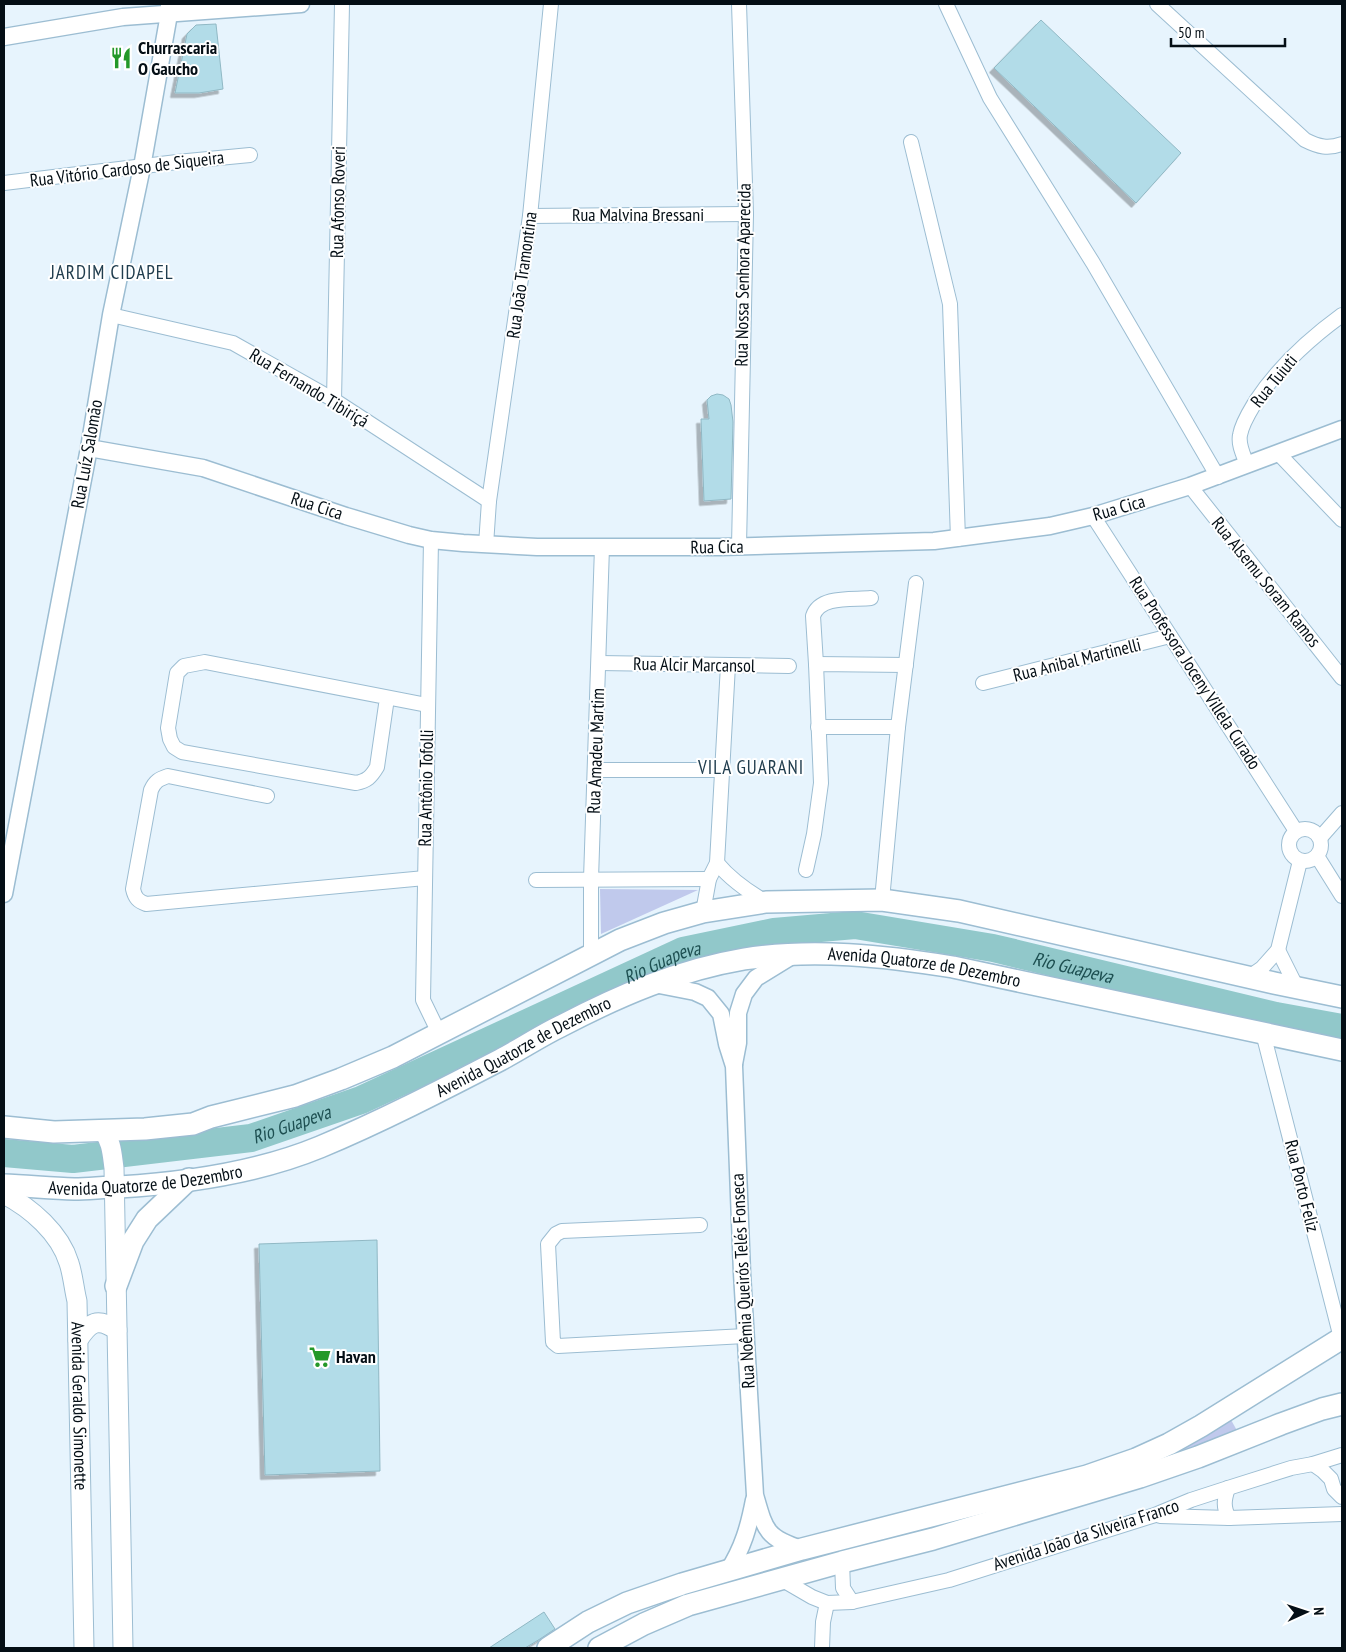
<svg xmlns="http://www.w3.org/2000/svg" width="1346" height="1652" viewBox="0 0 1346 1652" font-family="'PT Sans Narrow',sans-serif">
	<defs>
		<filter id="shadow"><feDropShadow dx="-4.5" dy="4.5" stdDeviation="0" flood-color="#0004"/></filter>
	</defs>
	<rect width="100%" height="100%" fill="#e7f4fd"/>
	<g fill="#c0c9ec">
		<polygon points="600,889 698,890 601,934"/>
		<polygon points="1230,1418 1240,1436 1069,1491"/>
	</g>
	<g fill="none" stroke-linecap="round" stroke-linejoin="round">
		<path stroke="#91c8ca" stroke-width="28" id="s1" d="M 4,1153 L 73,1159 L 251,1138 L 361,1100 L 683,951 L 774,932 L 855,925 L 993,948 L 1276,1016 L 1342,1028"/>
	</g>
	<g fill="#b2dce8" stroke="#90b8c4" filter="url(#shadow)">
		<polygon points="1041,20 1181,153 1136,203 994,68"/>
		<polygon points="216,24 223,89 199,93 175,93 187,34 196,25"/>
		<polygon points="717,394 723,395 729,399 731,405 733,422 731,499 704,501 701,419 709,419 707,400 711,396"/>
		<polygon points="377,1240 380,1471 265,1475 259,1244"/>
		<polygon points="544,1612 555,1629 540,1639 525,1648 489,1648"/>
	</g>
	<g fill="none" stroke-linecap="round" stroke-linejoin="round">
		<g stroke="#9cbdd2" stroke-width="16">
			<g id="minor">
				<polyline points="739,4 746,214 739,546"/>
				<polyline points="946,4 990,98 1093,263 1218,477"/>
				<path d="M 1157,4 L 1305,140 C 1319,147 1328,149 1342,144"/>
				<polyline points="911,142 950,304 958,539"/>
				<polyline points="4,183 177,162 250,155"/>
				<polyline points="530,216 746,214"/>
				<polyline points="111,315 233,343 334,400 489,501"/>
				<polyline points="334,400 342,4"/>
				<polyline points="1278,453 1342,520"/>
				<path d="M 1247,465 C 1244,456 1238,445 1240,435 C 1242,423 1250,411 1256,401 C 1279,366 1309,339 1342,315"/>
				<polyline points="1190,486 1342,678"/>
				<polyline points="1093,516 1296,831"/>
				<polyline points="431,540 423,1000 439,1033"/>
				<polyline points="486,545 489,501 530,216 551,4"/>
				<polyline points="599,663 789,666"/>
				<path d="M 816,664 L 813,616 C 820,595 853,600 871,598"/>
				<polyline points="983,683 1170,636"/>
				<path d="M 387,698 L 377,767 C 371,777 367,781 356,783 L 182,752 L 174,747 L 170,739 L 168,728 L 177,673 L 184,666 L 205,662 L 427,705"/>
				<polyline points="818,727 898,727"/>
				<polyline points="596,770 722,770"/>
				<path d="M 267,796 L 168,776 C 159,779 155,781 151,790 L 133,889 C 135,898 138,901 146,904 L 425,878"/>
				<circle cx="1305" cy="845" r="16"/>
				<polyline points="1320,838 1342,813"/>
				<polyline points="1317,856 1342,896"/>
				<path d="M 717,863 C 731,880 747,891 766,902"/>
				<polyline points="806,870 814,834 821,783 816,664 906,665"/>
				<polyline points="536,880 709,879"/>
				<polyline points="882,900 898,727 916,583"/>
				<polyline points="703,912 709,879 717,863 728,665"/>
				<polyline points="1278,950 1297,988"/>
				<polyline points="591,955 591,879 602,547"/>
				<polyline points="1249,977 1262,968 1278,950 1300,861"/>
				<polyline points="1263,1033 1341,1338"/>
				<polyline points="700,1225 562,1231 556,1234 548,1244 553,1342 558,1346 745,1336"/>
				<polyline points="1313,1464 1323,1471 1331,1479 1334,1489 1342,1497"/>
				<path d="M 1228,1488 C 1224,1500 1223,1507 1229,1518"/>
				<polyline points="1160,1516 1229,1518 1342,1514"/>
				<polyline points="842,1562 843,1588 852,1602"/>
				<polyline points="781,1579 812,1597 827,1603 852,1602 949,1580 1155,1515 1191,1500 1228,1488 1291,1468 1313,1464 1342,1455"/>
				<polyline points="822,1648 823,1622 827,1603"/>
			</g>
		</g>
		<g stroke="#9cbdd2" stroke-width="19">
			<g id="tertiary">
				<polyline points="4,37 123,17 301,4"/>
				<polyline points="89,448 203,468 346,516 409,535 431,540 463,543 537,547 720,547 934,541 1050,526 1093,516 1190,486 1342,429"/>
				<polyline points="4,894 89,448 111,315 142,167 169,14 169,4"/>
				<path d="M 654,984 L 695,992 L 708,998 L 721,1014 L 727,1044 L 734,1066 L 742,1273 L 755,1495 C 765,1530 766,1538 802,1549"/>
				<polyline points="734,1064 738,1043 738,1013 744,994 756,978 792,956"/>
				<path d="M 728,1571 C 743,1548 749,1526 754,1500"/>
			</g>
		</g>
		<g stroke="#9cbdd2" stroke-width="21">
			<g id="secondary">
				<path d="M 102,1130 C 112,1141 112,1154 114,1168 L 123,1648"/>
				<path id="s2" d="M 4,1194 C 31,1208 60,1233 69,1263 C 73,1275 74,1289 77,1301 L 84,1648"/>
				<path d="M 78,1340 C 90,1322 97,1317 117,1330"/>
			</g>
		</g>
		<g stroke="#9cbdd2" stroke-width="24">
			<g id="primary">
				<polyline points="4,1127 54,1132 145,1129 193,1124 211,1117 295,1096 341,1079 393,1057 620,940 664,923 703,912 766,902 882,900 959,911 1274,983 1342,997"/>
				<path id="s3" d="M 4,1185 C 27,1186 50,1188 74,1189 C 89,1189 104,1187 119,1187 C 186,1183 257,1173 320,1147 C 380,1122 442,1090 500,1060 C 521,1049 540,1036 561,1026 C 620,995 679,970 744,959 C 813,948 885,956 953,967 L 1342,1050"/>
				<polyline points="116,1286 133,1241 147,1219 189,1179"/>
				<polyline points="548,1648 588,1622 627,1603 682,1584 802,1549 1087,1476 1136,1459 1169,1444 1201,1426 1342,1338"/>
				<polyline points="599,1648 644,1624 688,1605 842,1562 933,1539 1140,1477 1198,1457 1281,1424 1322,1409 1342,1404"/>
			</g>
		</g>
		<use href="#minor" stroke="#fff" stroke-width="14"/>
		<use href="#tertiary" stroke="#fff" stroke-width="16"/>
		<use href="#secondary" stroke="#fff" stroke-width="19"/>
		<use href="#primary" stroke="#fff" stroke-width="21"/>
	</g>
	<defs>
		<g id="restaurant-bare" transform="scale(1.725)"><path d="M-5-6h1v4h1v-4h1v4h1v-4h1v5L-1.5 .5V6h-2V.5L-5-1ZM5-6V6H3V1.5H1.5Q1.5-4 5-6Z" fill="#249828" stroke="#fff" stroke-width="2.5" paint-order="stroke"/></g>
		<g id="supermarket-bare" transform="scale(1.725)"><path d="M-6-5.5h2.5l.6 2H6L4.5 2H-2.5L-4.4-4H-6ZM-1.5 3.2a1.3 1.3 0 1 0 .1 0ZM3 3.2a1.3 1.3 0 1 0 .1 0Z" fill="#249828" stroke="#fff" stroke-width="2.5" paint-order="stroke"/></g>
	</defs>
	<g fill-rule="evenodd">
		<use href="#restaurant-bare" x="121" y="58"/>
		<use href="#supermarket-bare" x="320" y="1357"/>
	</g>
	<g text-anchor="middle" stroke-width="4" stroke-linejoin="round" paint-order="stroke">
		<g font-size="18" font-weight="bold" fill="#040e15" stroke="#fff" text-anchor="start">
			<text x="138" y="54">Churrascaria<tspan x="138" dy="21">O Gaucho</tspan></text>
			<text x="336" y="1363">Havan</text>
		</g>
		<g font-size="18" fill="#040e15" stroke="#fff">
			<text transform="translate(127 169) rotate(-7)" y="6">Rua Vitório Cardoso de Siqueira</text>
			<text transform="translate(338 202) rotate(-89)" y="6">Rua Afonso Roveri</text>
			<text x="638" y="221">Rua Malvina Bressani</text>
			<text transform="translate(522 275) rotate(-82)" y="6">Rua João Tramontina</text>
			<text transform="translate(743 275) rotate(-89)" y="6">Rua Nossa Senhora Aparecida</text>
			<text transform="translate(1274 381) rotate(-51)" y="6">Rua Tuiuti</text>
			<text transform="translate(309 388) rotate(31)" y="6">Rua Fernando Tibiriçá</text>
			<text transform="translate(87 454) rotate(-80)" y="6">Rua Luíz Salomão</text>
			<text transform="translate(317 506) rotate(18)" y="6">Rua Cica</text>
			<text transform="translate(1119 508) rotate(-16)" y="6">Rua Cica</text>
			<text transform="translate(717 547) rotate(-1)" y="6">Rua Cica</text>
			<text transform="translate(1266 582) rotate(51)" y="6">Rua Alsemu Soram Ramos</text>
			<text transform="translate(1077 660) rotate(-14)" y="6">Rua Anibal Martinelli</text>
			<text transform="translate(694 665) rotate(1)" y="6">Rua Alcir Marcansol</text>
			<text transform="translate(1195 673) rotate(57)" y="6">Rua Professora Joceny Villela Curado</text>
			<text transform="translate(596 751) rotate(-88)" y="6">Rua Amadeu Martim</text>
			<text transform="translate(426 788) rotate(-89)" y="6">Rua Antônio Tofolli</text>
			<text dy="6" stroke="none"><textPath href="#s3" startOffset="968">Avenida Quatorze de Dezembro</textPath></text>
			<text dy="6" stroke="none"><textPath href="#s3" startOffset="548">Avenida Quatorze de Dezembro</textPath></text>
			<text dy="6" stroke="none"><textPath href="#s3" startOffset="142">Avenida Quatorze de Dezembro</textPath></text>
			<text transform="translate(1302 1186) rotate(76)" y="6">Rua Porto Feliz</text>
			<text transform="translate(743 1281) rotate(-93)" y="6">Rua Noêmia Queirós Telés Fonseca</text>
			<text dy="6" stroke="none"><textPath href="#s2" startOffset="241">Avenida Geraldo Simonette</textPath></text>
			<text transform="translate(1086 1535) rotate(-18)" y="6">Avenida João da Silveira Franco</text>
		</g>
		<g font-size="19" letter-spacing="1" fill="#203d4e" stroke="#fff">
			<text x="112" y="279">JARDIM CIDAPEL</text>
			<text x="751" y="774">VILA GUARANI</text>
		</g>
		<g font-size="19" font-style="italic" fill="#1d4f51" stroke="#fff">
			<text dy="7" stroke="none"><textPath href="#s1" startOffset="696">Rio Guapeva</textPath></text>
			<text dy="7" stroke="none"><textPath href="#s1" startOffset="1116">Rio Guapeva</textPath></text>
			<text dy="7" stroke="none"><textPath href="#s1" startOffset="291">Rio Guapeva</textPath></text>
		</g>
	</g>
	<rect width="1346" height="1652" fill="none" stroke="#040e15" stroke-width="10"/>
	<g transform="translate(1306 1612) rotate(87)" stroke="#ffffff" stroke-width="4" paint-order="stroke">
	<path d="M0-4L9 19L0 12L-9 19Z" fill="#040e15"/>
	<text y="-8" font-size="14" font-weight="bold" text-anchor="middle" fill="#040e15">N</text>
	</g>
	<path d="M1171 38v8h114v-8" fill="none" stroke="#040e15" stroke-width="2.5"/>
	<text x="1178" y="38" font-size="15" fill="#040e15" stroke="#ffffff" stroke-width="4" paint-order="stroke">50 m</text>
</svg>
